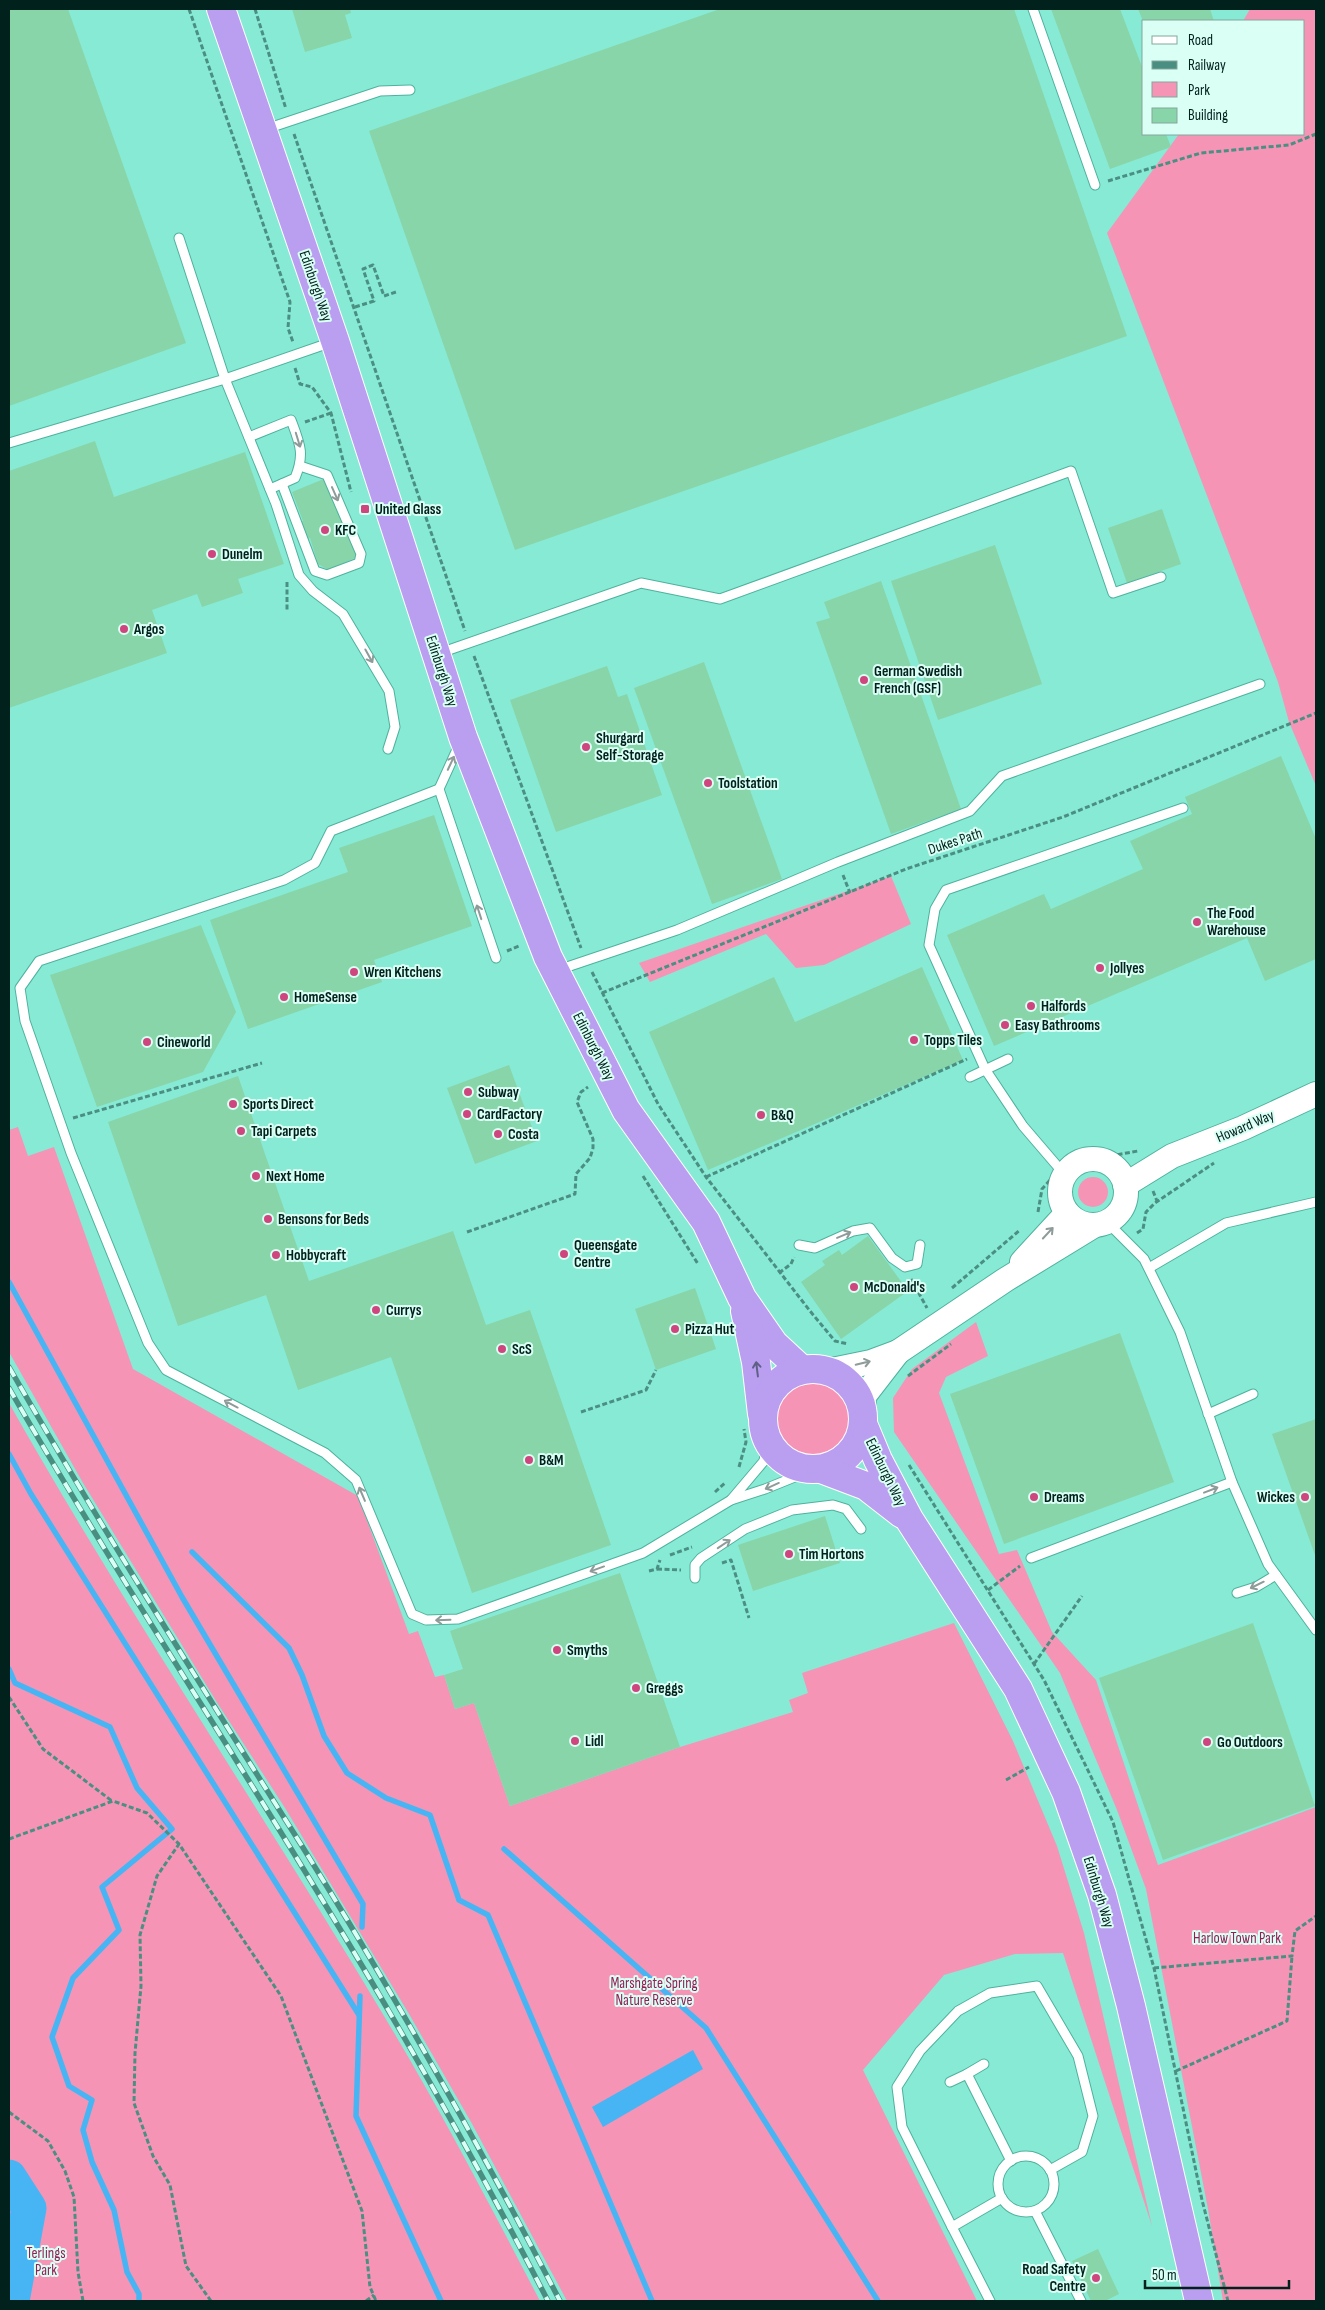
<svg xmlns="http://www.w3.org/2000/svg" width="1325" height="2310" viewBox="0 0 1325 2310" font-family="'Sofia Sans Condensed',sans-serif">
	<rect width="100%" height="100%" fill="#87ead5"/>
	<g fill="#f694b6">
		<polygon points="1250,9 1316,9 1316,786 1289,722 1278,682 1107,233 1179,134 1304,134 1304,21 1243,21"/>
		<polygon points="891,876 911,924 824,965 796,968 766,934 650,982 639,963"/>
		<polygon points="18,1127 28,1156 54,1147 133,1369 358,1496 409,1634 418,1631 435,1677 444,1675 455,1709 474,1703 510,1806 680,1747 793,1712 789,1700 808,1693 802,1673 954,1623 1013,1741 1057,1846 1084,1933 1152,2226 1063,1953 1015,1954 944,1975 863,2070 977,2301 567,2301 471,2122 409,2014 285,1808 216,1701 83,1483 9,1352 9,1130"/>
		<circle cx="1093" cy="1192" r="15"/>
		<polygon points="976,1322 988,1356 946,1377 939,1393 999,1554 1017,1550 1052,1632 1096,1680 1158,1865 1316,1807 1316,2301 1223,2301 1208,2209 1146,1889 1117,1810 1060,1673 894,1432 893,1398 912,1369"/>
		<circle cx="812" cy="1418" r="38"/>
		<path d="M 9,1403 C 127,1612 261,1810 384,2016 C 440,2109 490,2205 540,2301 L 9,2301 Z"/>
	</g>
	<polygon fill="#47b5f4" points="693,2050 703,2069 603,2127 592,2107"/>
	<g fill="none" stroke-linecap="round" stroke-linejoin="round">
		<g stroke="#47b5f4" stroke-width="5.5">
			<polyline points="9,1282 182,1597 363,1904 362,1927"/>
			<polyline points="9,1454 31,1494 359,2015"/>
			<polyline points="192,1552 289,1648 302,1675 324,1736 347,1773 386,1798 430,1815 459,1900 488,1915 652,2301"/>
			<polyline points="9,1669 15,1683 110,1727 137,1788 172,1829 102,1887 119,1930 73,1978 52,2037 69,2086 92,2100 83,2130 92,2162 114,2210 127,2272 139,2294 139,2301"/>
			<polyline points="504,1849 706,2028 878,2301"/>
			<polyline points="360,1996 356,2116 441,2301"/>
		</g>
		<polyline stroke="#47b5f4" stroke-width="35" points="9,2177 29,2208 12,2301"/>
	</g>
	<g fill="#88d5a9">
		<polygon points="9,9 68,9 186,343 9,406"/>
		<polygon points="292,9 350,9 351,13 345,15 352,38 305,52"/>
		<polygon points="720,9 1014,9 1127,336 515,550 369,131"/>
		<polygon points="1051,9 1120,9 1144,72 1144,134 1166,134 1171,147 1110,169"/>
		<polygon points="1138,9 1210,9 1214,21 1143,21"/>
		<polygon points="95,441 114,497 245,452 284,564 238,579 243,593 202,607 197,594 152,610 167,653 9,708 9,471"/>
		<polygon points="326,478 357,553 355,558 328,570 318,564 310,538 307,539 300,522 303,521 292,492"/>
		<polygon points="1162,509 1181,564 1127,583 1108,528"/>
		<polygon points="995,545 1042,684 938,720 891,581"/>
		<polygon points="881,581 961,809 891,834 816,622 830,618 824,602"/>
		<polygon points="704,662 782,879 712,904 634,688"/>
		<polygon points="607,666 618,697 627,694 662,795 556,832 510,700"/>
		<polygon points="1281,756 1316,839 1316,959 1265,981 1247,938 994,1046 947,935 1044,894 1051,909 1143,869 1130,841 1192,814 1185,797"/>
		<polygon points="434,815 472,926 374,960 382,982 248,1029 210,920 348,872 339,848"/>
		<polygon points="201,925 236,1012 203,1072 97,1107 50,975"/>
		<polygon points="922,967 963,1060 708,1170 649,1032 774,977 795,1022"/>
		<polygon points="509,1065 537,1141 475,1164 447,1088"/>
		<polygon points="238,1076 309,1281 453,1231 486,1325 530,1310 611,1545 472,1593 391,1357 298,1390 266,1295 178,1326 108,1122"/>
		<polygon points="868,1236 908,1291 841,1339 801,1282 825,1265 822,1261 839,1250 842,1255"/>
		<polygon points="695,1288 716,1349 656,1370 635,1309"/>
		<polygon points="1120,1333 1174,1482 1004,1544 950,1394"/>
		<polygon points="1316,1419 1316,1558 1272,1434"/>
		<polygon points="825,1516 840,1563 753,1591 738,1545"/>
		<polygon points="620,1573 680,1747 510,1806 474,1703 455,1709 444,1675 463,1669 450,1631"/>
		<polygon points="1253,1623 1315,1806 1163,1860 1099,1678"/>
		<polygon points="1098,2249 1119,2294 1105,2301 1091,2301 1072,2261"/>
	</g>
	<g fill="none" stroke-linecap="round" stroke-linejoin="round">
		<g stroke="#4db29e" stroke-width="11">
			<g id="service">
				<polyline points="1033,9 1095,185"/>
				<polyline points="266,129 380,91 410,90"/>
				<polyline points="332,342 225,379 276,504 299,575 313,591 343,614 389,691 395,727 388,749"/>
				<path d="M 249,437 L 291,420 C 300,444 305,454 295,478 L 270,489"/>
				<polyline points="9,443 225,379 179,238"/>
				<polyline points="282,484 315,571 327,575 359,563 361,554 327,475 300,466"/>
				<polyline points="440,653 641,583 720,599 1071,471 1113,593 1161,577"/>
				<polyline points="459,745 439,789 496,958"/>
				<polyline points="439,789 331,831 315,863 284,880 39,961 20,988 25,1021 71,1153 148,1343 166,1370 325,1453 356,1480 412,1614 426,1620 458,1619 643,1553 731,1500 765,1489 812,1470"/>
				<polyline points="558,970 677,930 838,862 970,811 1002,776 1260,684"/>
				<polyline points="970,1077 1008,1059"/>
				<polyline points="1065,1175 1023,1126 985,1069 929,945 935,909 946,890 1183,808"/>
				<polyline points="1107,1222 1144,1259 1180,1332 1232,1482 1268,1564 1316,1630"/>
				<polyline points="799,1245 815,1248 853,1231 870,1228 892,1258 905,1267 917,1264 920,1245"/>
				<polyline points="1149,1268 1226,1223 1316,1202"/>
				<polyline points="1208,1414 1253,1394"/>
				<polyline points="731,1500 764,1461 767,1441"/>
				<polyline points="1031,1558 1232,1482"/>
				<polyline points="695,1578 695,1565 701,1558 745,1529 792,1510 833,1505 846,1509 861,1529"/>
				<polyline points="1237,1593 1256,1587 1276,1575"/>
				<polyline points="967,2074 984,2064"/>
				<polyline points="950,2082 967,2074 1011,2161"/>
				<circle cx="1026" cy="2184" r="28"/>
				<polyline points="1002,2198 952,2227 902,2127 897,2087 920,2051 958,2011 990,1993 1037,1986 1078,2056 1093,2116 1082,2152 1050,2170"/>
				<polyline points="1035,2211 1081,2301"/>
				<polyline points="952,2227 990,2301"/>
			</g>
		</g>
		<g stroke="#4db29e" stroke-width="26">
			<g id="tertiary">
				<circle cx="1093" cy="1192" r="33"/>
				<polyline points="1125,1185 1172,1156 1243,1128 1316,1094"/>
				<polyline points="1022,1262 1067,1213"/>
				<polyline points="827,1371 871,1362 898,1352 1005,1280 1095,1225"/>
				<polyline points="863,1415 864,1396 898,1352"/>
			</g>
		</g>
		<g stroke="#fff" stroke-width="30">
			<g id="trunk">
				<polyline points="221,9 335,341 463,737 548,957 626,1110 706,1222 742,1298 774,1344 802,1370"/>
				<polyline points="745,1311 756,1362 762,1414"/>
				<circle cx="813" cy="1419" r="50"/>
				<polyline points="863,1424 878,1460 909,1519 1018,1689 1066,1792 1102,1895 1131,2006 1199,2301"/>
				<polyline points="821,1469 866,1486 902,1514"/>
			</g>
		</g>
		<g stroke="#4b8f82" stroke-width="3" stroke-dasharray="5 2.5" stroke-linecap="butt">
			<polyline points="189,9 290,302 288,328 293,342"/>
			<polyline points="255,9 286,109"/>
			<polyline points="294,134 465,631"/>
			<polyline points="1108,181 1201,153 1289,145 1316,134"/>
			<polyline points="355,307 374,301 363,269 373,265 384,296 396,292"/>
			<polyline points="295,368 300,384 312,387 331,413 351,492"/>
			<polyline points="305,422 331,413"/>
			<polyline points="287,582 287,610"/>
			<polyline points="474,656 581,948"/>
			<polyline points="843,875 850,893"/>
			<polyline points="507,951 519,946"/>
			<polyline points="592,972 658,1104 706,1177 810,1311 835,1341 848,1344"/>
			<polyline points="602,993 906,869 1063,817 1316,713"/>
			<polyline points="73,1118 262,1063"/>
			<polyline points="1069,1161 1082,1151 1110,1156 1138,1151"/>
			<polyline points="643,1176 698,1264"/>
			<polyline points="706,1177 967,1059"/>
			<polyline points="1153,1191 1157,1201"/>
			<polyline points="1038,1212 1042,1189 1052,1178"/>
			<polyline points="467,1232 575,1194 576,1174 590,1158 593,1148 593,1139 577,1102 581,1092 588,1087"/>
			<polyline points="1137,1233 1143,1229 1146,1212 1155,1203 1214,1163"/>
			<polyline points="779,1273 791,1264 794,1257"/>
			<polyline points="911,1279 927,1308"/>
			<polyline points="952,1288 1020,1230"/>
			<polyline points="908,1376 951,1344"/>
			<polyline points="581,1412 646,1390 656,1370"/>
			<polyline points="909,1465 1044,1680 1113,1822 1154,1968 1202,2200 1228,2301"/>
			<polyline points="739,1467 746,1442 744,1429"/>
			<polyline points="715,1492 725,1483"/>
			<polyline points="670,1555 692,1547"/>
			<polyline points="722,1563 731,1560 749,1618"/>
			<polyline points="657,1569 681,1570"/>
			<polyline points="649,1571 657,1569 660,1560"/>
			<polyline points="988,1590 1020,1566"/>
			<polyline points="1034,1664 1082,1596"/>
			<polyline points="9,1697 43,1749 112,1801"/>
			<polyline points="1006,1780 1029,1767"/>
			<polyline points="9,1839 113,1801 147,1813 179,1844"/>
			<polyline points="1154,1968 1292,1956 1295,1931 1316,1916"/>
			<polyline points="1176,2071 1287,2021 1292,1956"/>
			<polyline points="9,2112 48,2141 65,2171 74,2197 78,2272 83,2301"/>
			<polyline points="211,2301 186,2266 170,2185 153,2156 134,2103 135,2053 141,1986 140,1935 157,1876 179,1844 281,1996 362,2211 370,2287 376,2301"/>
			<polyline points="366,2301 374,2295"/>
		</g>
		<use href="#service" stroke="#fff" stroke-width="9"/>
		<use href="#tertiary" stroke="#fff" stroke-width="24"/>
		<use href="#trunk" stroke="#ba9ef0" stroke-width="28"/>
		<g stroke="#498e80" stroke-width="5.5">
			<g id="rail">
				<path d="M 9,1367 C 102,1529 202,1687 302,1846 C 394,1994 480,2146 560,2301"/>
				<path d="M 9,1388 C 114,1571 231,1748 340,1929 C 414,2051 483,2175 548,2301"/>
			</g>
		</g>
		<use href="#rail" stroke="#dafff5" stroke-width="4" stroke-dasharray="11" stroke-linecap="butt"/>
	</g>
	<defs><path id="oneway-shaft" d="M-6 0H5M1.5-3L5.5 0L1.5 3" fill="none" stroke-width="1.6" stroke-linecap="round" stroke-linejoin="round" transform="scale(1.25)"/></defs>
	<g stroke="#8d9b99">
		<use href="#oneway-shaft" transform="translate(298 440) rotate(73)"/>
		<use href="#oneway-shaft" transform="translate(335 494) rotate(66)"/>
		<use href="#oneway-shaft" transform="translate(369 656) rotate(61)"/>
		<use href="#oneway-shaft" transform="translate(451 763) rotate(-65)"/>
		<use href="#oneway-shaft" transform="translate(479 912) rotate(-108)"/>
		<use href="#oneway-shaft" transform="translate(1048 1233) rotate(-47)"/>
		<use href="#oneway-shaft" transform="translate(844 1235) rotate(-23)"/>
		<use href="#oneway-shaft" transform="translate(863 1363) rotate(-13)"/>
		<use href="#oneway-shaft" transform="translate(231 1404) rotate(-152)"/>
		<use href="#oneway-shaft" transform="translate(772 1486) rotate(156)"/>
		<use href="#oneway-shaft" transform="translate(1211 1490) rotate(-21)"/>
		<use href="#oneway-shaft" transform="translate(362 1494) rotate(-113)"/>
		<use href="#oneway-shaft" transform="translate(724 1544) rotate(-34)"/>
		<use href="#oneway-shaft" transform="translate(597 1569) rotate(160)"/>
		<use href="#oneway-shaft" transform="translate(1257 1585) rotate(154)"/>
		<use href="#oneway-shaft" transform="translate(443 1620) rotate(178)"/>
	</g>
	<use stroke="#5e6086" href="#oneway-shaft" transform="translate(757 1369) rotate(-97)"/>
	<g fill="#cf467f" stroke="#dafff5" stroke-width="2">
		<rect x="360" y="504" width="10" height="10" rx="2.5"/>
		<circle cx="325" cy="530" r="5"/>
		<circle cx="212" cy="554" r="5"/>
		<circle cx="124" cy="629" r="5"/>
		<circle cx="864" cy="680" r="5"/>
		<circle cx="586" cy="747" r="5"/>
		<circle cx="708" cy="783" r="5"/>
		<circle cx="1197" cy="922" r="5"/>
		<circle cx="1100" cy="968" r="5"/>
		<circle cx="354" cy="972" r="5"/>
		<circle cx="284" cy="997" r="5"/>
		<circle cx="1031" cy="1006" r="5"/>
		<circle cx="1005" cy="1025" r="5"/>
		<circle cx="914" cy="1040" r="5"/>
		<circle cx="147" cy="1042" r="5"/>
		<circle cx="468" cy="1092" r="5"/>
		<circle cx="233" cy="1104" r="5"/>
		<circle cx="467" cy="1114" r="5"/>
		<circle cx="761" cy="1115" r="5"/>
		<circle cx="241" cy="1131" r="5"/>
		<circle cx="498" cy="1134" r="5"/>
		<circle cx="256" cy="1176" r="5"/>
		<circle cx="268" cy="1219" r="5"/>
		<circle cx="564" cy="1254" r="5"/>
		<circle cx="276" cy="1255" r="5"/>
		<circle cx="854" cy="1287" r="5"/>
		<circle cx="376" cy="1310" r="5"/>
		<circle cx="675" cy="1329" r="5"/>
		<circle cx="502" cy="1349" r="5"/>
		<circle cx="529" cy="1460" r="5"/>
		<circle cx="1034" cy="1497" r="5"/>
		<circle cx="1305" cy="1497" r="5"/>
		<circle cx="789" cy="1554" r="5"/>
		<circle cx="557" cy="1650" r="5"/>
		<circle cx="636" cy="1688" r="5"/>
		<circle cx="575" cy="1741" r="5"/>
		<circle cx="1207" cy="1742" r="5"/>
		<circle cx="1096" cy="2278" r="5"/>
	</g>
	<g text-anchor="middle" stroke-width="4" stroke-linejoin="round" paint-order="stroke">
		<g font-size="15" fill="#01211c" stroke="#dafff5">
			<text transform="translate(316 286) rotate(71)" y="5">Edinburgh Way</text>
			<text transform="translate(442 671) rotate(72)" y="5">Edinburgh Way</text>
			<text transform="translate(955 841) rotate(-18)" y="5">Dukes Path</text>
			<text transform="translate(594 1046) rotate(63)" y="5">Edinburgh Way</text>
			<text transform="translate(1245 1126) rotate(-23)" y="5">Howard Way</text>
			<text transform="translate(886 1472) rotate(64)" y="5">Edinburgh Way</text>
			<text transform="translate(1099 1892) rotate(73)" y="5">Edinburgh Way</text>
		</g>
		<g font-size="15" font-weight="bold" fill="#01211c" stroke="#dafff5" text-anchor="start">
			<text x="375" y="514">United Glass</text>
			<text x="335" y="535">KFC</text>
			<text x="222" y="559">Dunelm</text>
			<text x="134" y="634">Argos</text>
			<text x="874" y="676">German Swedish<tspan x="874" dy="17">French (GSF)</tspan></text>
			<text x="596" y="743">Shurgard<tspan x="596" dy="17">Self-Storage</tspan></text>
			<text x="718" y="788">Toolstation</text>
			<text x="1207" y="918">The Food<tspan x="1207" dy="17">Warehouse</tspan></text>
			<text x="1110" y="973">Jollyes</text>
			<text x="364" y="977">Wren Kitchens</text>
			<text x="294" y="1002">HomeSense</text>
			<text x="1041" y="1011">Halfords</text>
			<text x="1015" y="1030">Easy Bathrooms</text>
			<text x="924" y="1045">Topps Tiles</text>
			<text x="157" y="1047">Cineworld</text>
			<text x="478" y="1097">Subway</text>
			<text x="243" y="1109">Sports Direct</text>
			<text x="477" y="1119">CardFactory</text>
			<text x="771" y="1120">B&amp;Q</text>
			<text x="251" y="1136">Tapi Carpets</text>
			<text x="508" y="1139">Costa</text>
			<text x="266" y="1181">Next Home</text>
			<text x="278" y="1224">Bensons for Beds</text>
			<text x="574" y="1250">Queensgate<tspan x="574" dy="17">Centre</tspan></text>
			<text x="286" y="1260">Hobbycraft</text>
			<text x="864" y="1292">McDonald's</text>
			<text x="386" y="1315">Currys</text>
			<text x="685" y="1334">Pizza Hut</text>
			<text x="512" y="1354">ScS</text>
			<text x="539" y="1465">B&amp;M</text>
			<text x="1044" y="1502">Dreams</text>
			<text x="1295" y="1502" text-anchor="end">Wickes</text>
			<text x="799" y="1559">Tim Hortons</text>
			<text x="567" y="1655">Smyths</text>
			<text x="646" y="1693">Greggs</text>
			<text x="585" y="1746">Lidl</text>
			<text x="1217" y="1747">Go Outdoors</text>
			<text x="1086" y="2274" text-anchor="end">Road Safety<tspan x="1086" dy="17">Centre</tspan></text>
		</g>
		<g font-size="15" fill="#951f55" stroke="#dafff5">
			<text x="1237" y="1943">Harlow Town Park</text>
			<text x="654" y="1988">Marshgate Spring<tspan x="654" dy="17">Nature Reserve</tspan></text>
			<text x="46" y="2258">Terlings<tspan x="46" dy="17">Park</tspan></text>
		</g>
	</g>
	<rect width="1325" height="2310" fill="none" stroke="#01211c" stroke-width="20"/>
	<rect x="1142" y="20" width="162" height="115" fill="#dafff5" stroke="#83a69e"/>
	<rect x="1152" y="36" width="25" height="8" fill="#ffffff" stroke="#83a69e"/>
	<text x="1188" y="45" font-size="15" fill="#01211c">Road</text>
	<rect x="1152" y="61" width="25" height="8" fill="#498e80" stroke="#83a69e"/>
	<text x="1188" y="70" font-size="15" fill="#01211c">Railway</text>
	<rect x="1152" y="82" width="25" height="15" fill="#f694b6" stroke="#83a69e"/>
	<text x="1188" y="95" font-size="15" fill="#01211c">Park</text>
	<rect x="1152" y="108" width="25" height="15" fill="#88d5a9" stroke="#83a69e"/>
	<text x="1188" y="120" font-size="15" fill="#01211c">Building</text>
	<path d="M1145 2280v8h144v-8" fill="none" stroke="#01211c" stroke-width="2.5"/>
	<text x="1152" y="2280" font-size="15" fill="#01211c" stroke="#dafff5" stroke-width="4" paint-order="stroke">50 m</text>
</svg>
